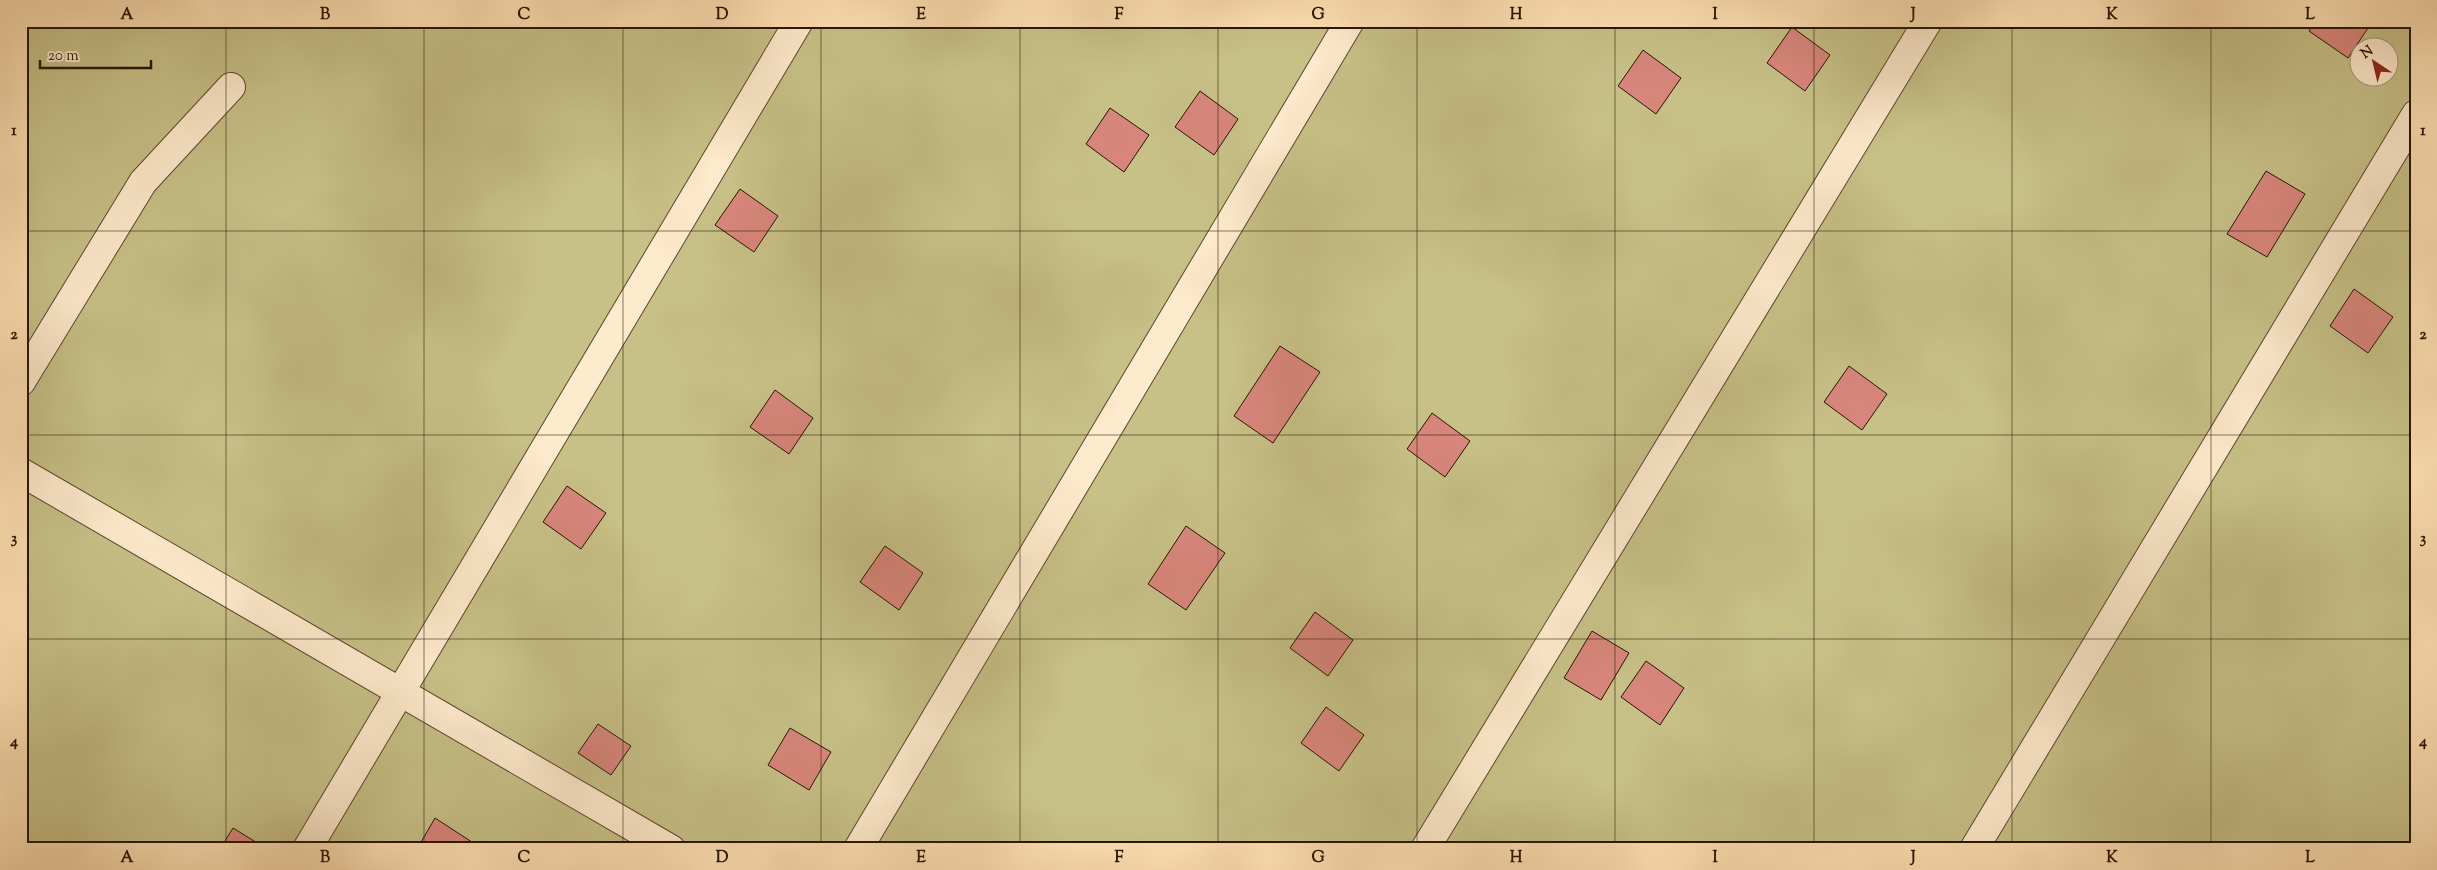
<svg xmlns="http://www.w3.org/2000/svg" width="2437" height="870" viewBox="0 0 2437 870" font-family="'Sorts Mill Goudy',serif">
	<rect width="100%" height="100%" fill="#fddfb1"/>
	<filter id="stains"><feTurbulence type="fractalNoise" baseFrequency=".004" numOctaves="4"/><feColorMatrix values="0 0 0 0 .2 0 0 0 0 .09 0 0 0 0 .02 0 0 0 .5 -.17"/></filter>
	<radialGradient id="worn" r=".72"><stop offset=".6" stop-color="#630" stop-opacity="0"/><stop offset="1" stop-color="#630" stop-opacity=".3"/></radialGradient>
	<path fill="#c7c087" stroke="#776a44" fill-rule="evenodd" d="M 21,21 L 2416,21 L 2416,849 L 21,849 ZM 2360,48 L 2390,48 L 2390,78 L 2360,78 Z"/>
	<g fill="#d8867c" stroke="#271500">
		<polygon points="2316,21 2371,21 2372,22 2348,58 2309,31"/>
		<polygon points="1792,27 1830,55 1805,91 1767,63"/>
		<polygon points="1643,50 1681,78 1656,114 1618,86"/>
		<polygon points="1200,91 1238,119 1214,155 1175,127"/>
		<polygon points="1110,108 1149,135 1124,172 1086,144"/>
		<polygon points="2266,171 2305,194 2267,257 2227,234"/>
		<polygon points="740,189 778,216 754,252 715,225"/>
		<polygon points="2354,289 2393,317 2368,353 2330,326"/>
		<polygon points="1280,346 1320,372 1273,443 1234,416"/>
		<polygon points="1849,366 1887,394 1862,430 1824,402"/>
		<polygon points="775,390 813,418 789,454 750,427"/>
		<polygon points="1432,413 1470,441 1445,477 1407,449"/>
		<polygon points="567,486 606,513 581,549 543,522"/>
		<polygon points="1186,526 1225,553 1186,610 1148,584"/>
		<polygon points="885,546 923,573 899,610 860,582"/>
		<polygon points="1315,612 1353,640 1328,676 1290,648"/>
		<polygon points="1592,631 1629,653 1601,700 1564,678"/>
		<polygon points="1646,661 1684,688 1660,725 1621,697"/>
		<polygon points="1326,707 1364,735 1339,771 1301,743"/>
		<polygon points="598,724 631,746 611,775 578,753"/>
		<polygon points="790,728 831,752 809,790 768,765"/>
		<polygon points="435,818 475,844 472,849 417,849"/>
		<polygon points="233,828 267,849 220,849"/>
	</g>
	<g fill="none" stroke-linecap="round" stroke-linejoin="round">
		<g stroke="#5c482c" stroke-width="30">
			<g id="minor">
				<polyline points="21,382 143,182 231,87"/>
				<polyline points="21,472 671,849"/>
				<polyline points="307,849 799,21"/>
				<polyline points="858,849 1350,21"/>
				<polyline points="1425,849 1928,21"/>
				<polyline points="1974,849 2416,114"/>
			</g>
		</g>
		<use href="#minor" stroke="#feeacc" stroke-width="28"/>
	</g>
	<path fill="none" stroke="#271500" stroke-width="1" stroke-opacity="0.55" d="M 226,21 L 226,849M 424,21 L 424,849M 623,21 L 623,849M 821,21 L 821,849M 1020,21 L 1020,849M 1218,21 L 1218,849M 1417,21 L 1417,849M 1615,21 L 1615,849M 1814,21 L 1814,849M 2012,21 L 2012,849M 2211,21 L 2211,849M 21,231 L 2416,231M 21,435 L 2416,435M 21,639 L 2416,639"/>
	<rect width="2437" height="870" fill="none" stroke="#fddfb1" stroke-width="55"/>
	<g transform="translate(2374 62) rotate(325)"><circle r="24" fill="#feeacc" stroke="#a8957a"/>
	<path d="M0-4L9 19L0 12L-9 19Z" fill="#8f2418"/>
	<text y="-8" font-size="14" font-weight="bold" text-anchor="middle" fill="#271500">N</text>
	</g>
	<path d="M40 60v8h111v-8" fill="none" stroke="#271500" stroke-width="2.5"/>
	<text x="48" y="60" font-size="15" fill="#271500" stroke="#feeacc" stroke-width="4" paint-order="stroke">20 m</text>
	<rect x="28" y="28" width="2382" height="814" fill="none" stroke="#271500" stroke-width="2"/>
	<g font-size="16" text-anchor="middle" font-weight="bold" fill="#271500">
		<text x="127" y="19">A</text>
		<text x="325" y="19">B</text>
		<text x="524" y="19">C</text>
		<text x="722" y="19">D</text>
		<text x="921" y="19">E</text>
		<text x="1119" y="19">F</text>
		<text x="1318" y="19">G</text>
		<text x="1516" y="19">H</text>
		<text x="1715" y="19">I</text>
		<text x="1913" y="19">J</text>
		<text x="2112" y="19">K</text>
		<text x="2310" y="19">L</text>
		<text x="14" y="135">1</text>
		<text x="2423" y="135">1</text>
		<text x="14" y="339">2</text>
		<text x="2423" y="339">2</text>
		<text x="14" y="543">3</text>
		<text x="2423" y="543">3</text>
		<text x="14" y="746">4</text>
		<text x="2423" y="746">4</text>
		<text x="127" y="862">A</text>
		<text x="325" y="862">B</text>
		<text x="524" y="862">C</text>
		<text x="722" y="862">D</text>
		<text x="921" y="862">E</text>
		<text x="1119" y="862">F</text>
		<text x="1318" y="862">G</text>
		<text x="1516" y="862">H</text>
		<text x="1715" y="862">I</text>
		<text x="1913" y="862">J</text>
		<text x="2112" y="862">K</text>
		<text x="2310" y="862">L</text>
	</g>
	<rect width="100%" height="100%" filter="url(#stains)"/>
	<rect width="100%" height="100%" fill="url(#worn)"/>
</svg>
